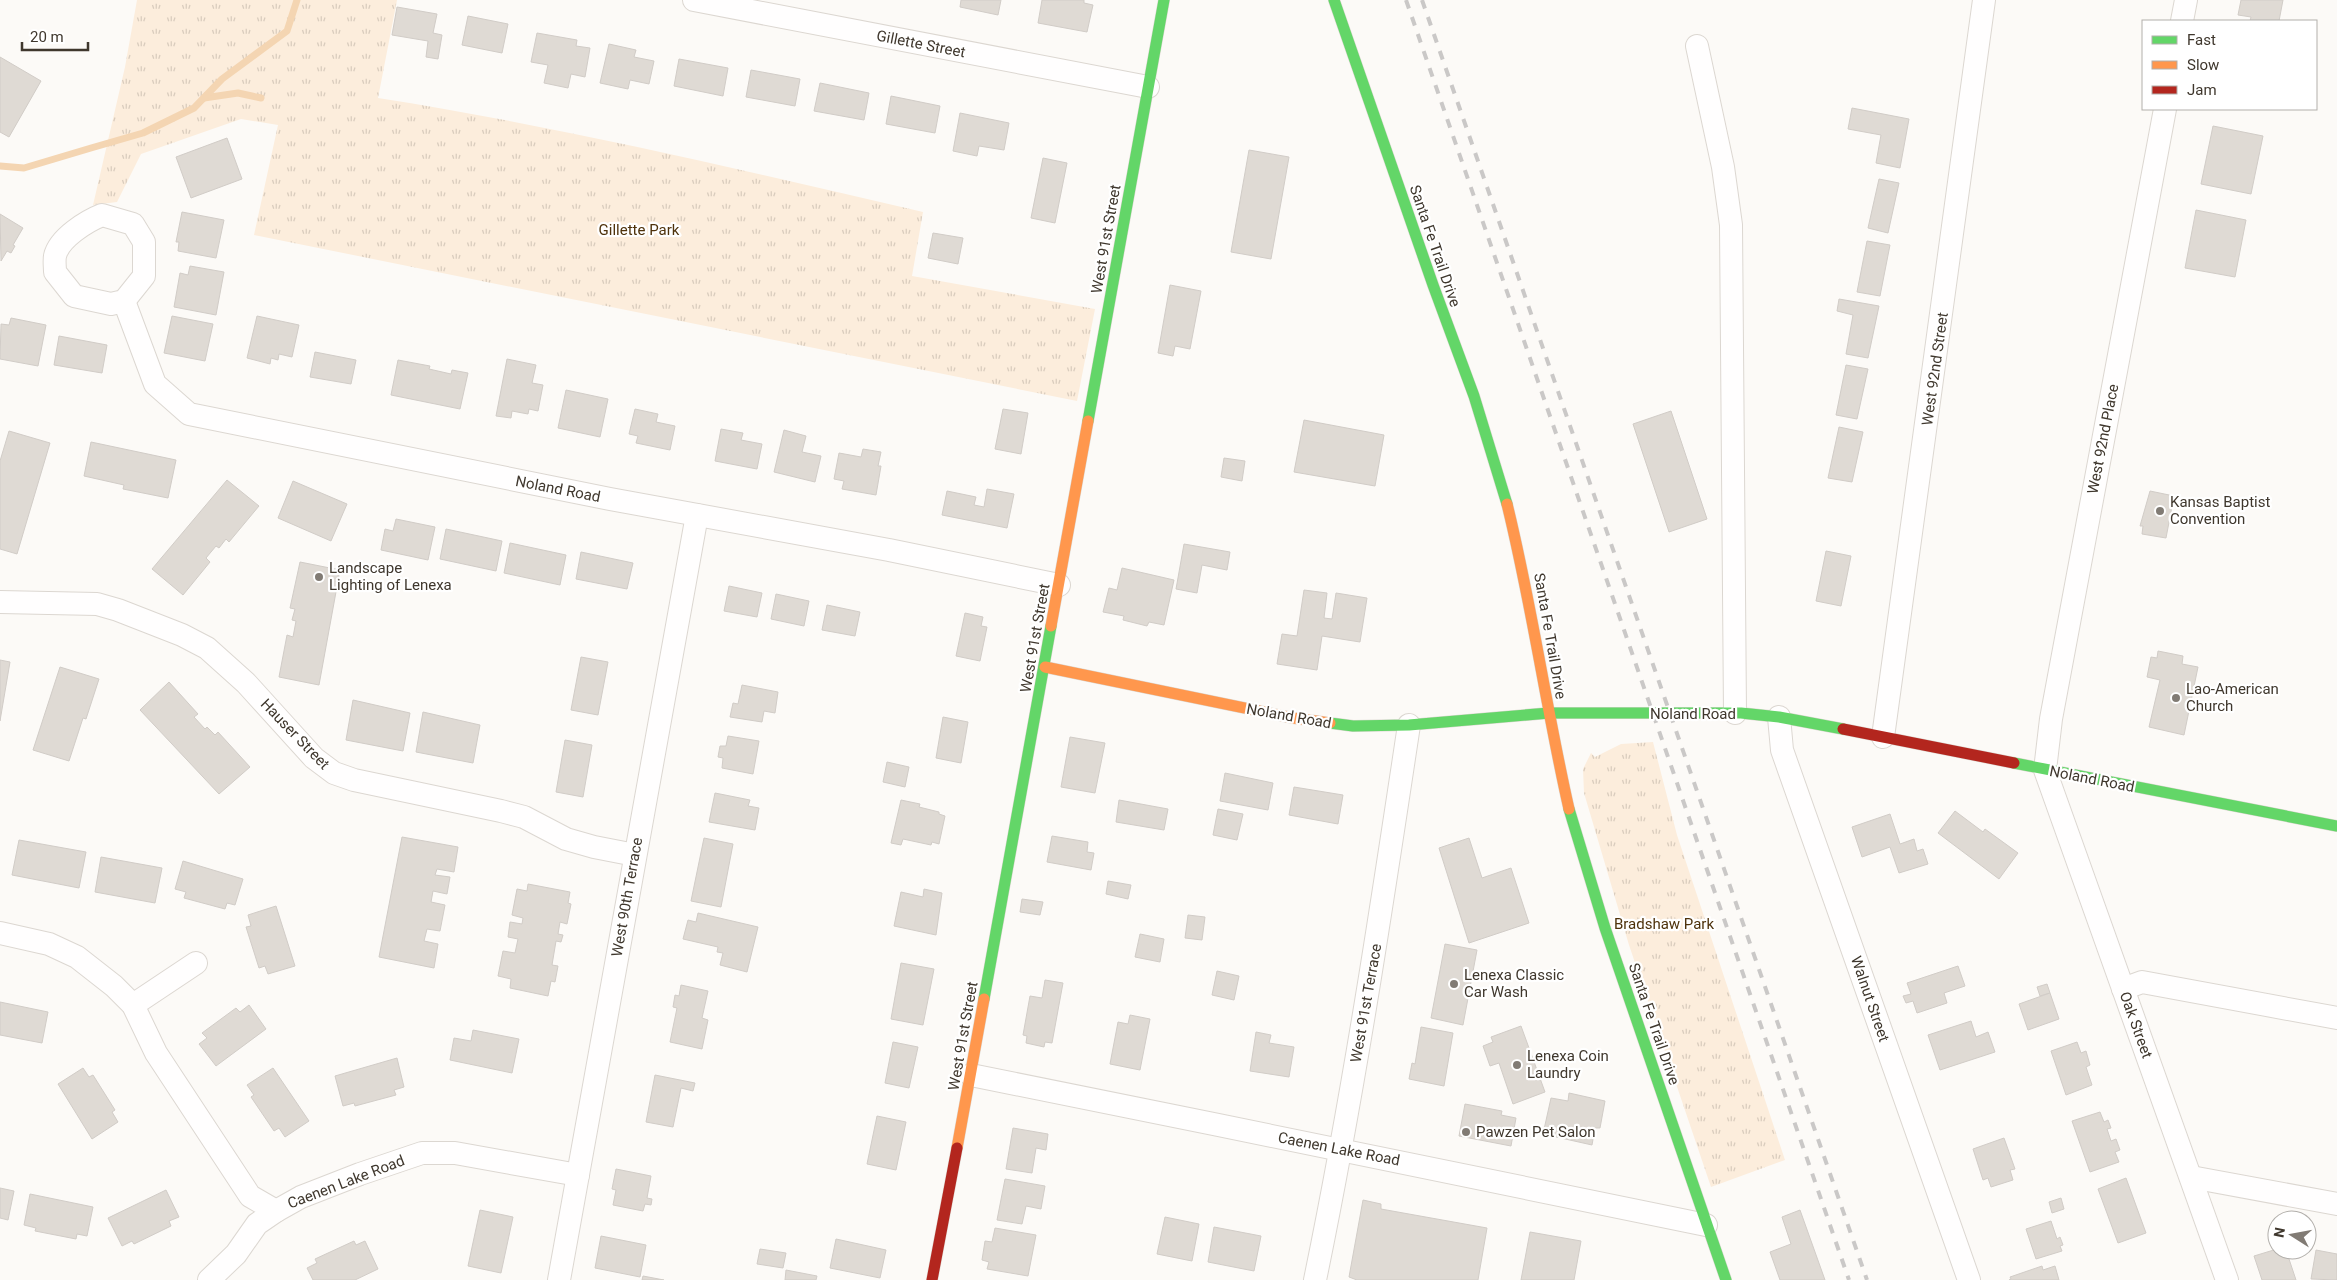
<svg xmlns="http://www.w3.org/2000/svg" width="2337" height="1280" viewBox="0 0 2337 1280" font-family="Roboto,sans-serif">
	<defs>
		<pattern id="park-tufts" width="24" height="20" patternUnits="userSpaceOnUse" patternTransform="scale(1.25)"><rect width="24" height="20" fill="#fceddc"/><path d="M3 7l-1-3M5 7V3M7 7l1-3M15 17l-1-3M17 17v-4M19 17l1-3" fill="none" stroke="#d9ccbd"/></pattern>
	</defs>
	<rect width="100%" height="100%" fill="#fcfaf7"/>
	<g fill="url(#park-tufts)">
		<path d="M 137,0 L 397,0 L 378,98 C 562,127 742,170 923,212 L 912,276 L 1095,309 L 1077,401 L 254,235 L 278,125 L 241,119 L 141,154 L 117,202 L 93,205 L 125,67 Z"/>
		<polygon points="1653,742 1677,835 1785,1160 1711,1187 1629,945 1584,793 1583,769 1591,753 1595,757 1621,744"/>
	</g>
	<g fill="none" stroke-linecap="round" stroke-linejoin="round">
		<g stroke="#f4d5b2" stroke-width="7">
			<polyline points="204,98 238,93 261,98"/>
			<polyline points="0,166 24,168 91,148 143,133 194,108 222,79 287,31 297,0"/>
		</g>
	</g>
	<g fill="#dfdad4" stroke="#d1ccc7">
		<polygon points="961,0 1001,0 998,15 960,7"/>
		<polygon points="1042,0 1084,0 1084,3 1093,5 1087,32 1038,23"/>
		<polygon points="2241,0 2283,0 2279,21 2250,21 2251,17 2238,15"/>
		<polygon points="397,7 437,14 433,33 442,35 438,59 426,57 428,41 392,35"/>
		<polygon points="468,16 508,24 502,53 462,45"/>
		<polygon points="537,33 577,40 576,46 590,48 585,77 571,74 568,88 544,83 548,65 531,62"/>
		<polygon points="609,44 636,50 634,57 654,61 649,84 630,80 628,89 600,83"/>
		<polygon points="0,57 41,81 9,137 0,132"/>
		<polygon points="679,59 728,68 723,96 674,86"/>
		<polygon points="751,70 800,79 795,106 746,97"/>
		<polygon points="820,83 869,93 864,120 814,111"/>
		<polygon points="891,96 940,106 935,133 886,124"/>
		<polygon points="1852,108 1909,119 1900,168 1876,163 1881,135 1848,129"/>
		<polygon points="960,113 1009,123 1004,150 979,146 977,156 953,151"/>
		<polygon points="2213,126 2263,136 2251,194 2201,184"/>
		<polygon points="227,138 242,179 191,198 176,157"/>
		<polygon points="1249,150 1289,157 1271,259 1231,252"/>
		<polygon points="1043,158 1067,163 1055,223 1031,218"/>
		<polygon points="1879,179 1899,183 1888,233 1868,228"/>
		<polygon points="2196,210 2246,220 2235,277 2185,268"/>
		<polygon points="182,212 224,220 216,258 178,251 179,242 176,242"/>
		<polygon points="0,214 23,228 13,245 15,246 11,253 7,251 1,261"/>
		<polygon points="933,233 963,238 958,264 928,258"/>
		<polygon points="1867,241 1890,245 1880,296 1857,292"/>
		<polygon points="190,266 224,272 216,315 174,307 180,273 188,275"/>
		<polygon points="1170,285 1201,291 1190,349 1175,346 1173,356 1158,353"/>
		<polygon points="1839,299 1879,306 1868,358 1846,354 1853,315 1837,311"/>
		<polygon points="172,316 213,324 205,361 164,353"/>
		<polygon points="257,316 299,325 292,357 279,354 278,360 271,358 270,364 247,358"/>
		<polygon points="11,318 46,325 38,366 0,359 1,324 9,325"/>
		<polygon points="59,336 107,345 102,373 54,365"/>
		<polygon points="315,352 356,360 351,384 310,377"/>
		<polygon points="507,359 536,365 532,383 543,385 538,411 529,409 528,414 512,411 511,418 496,416"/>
		<polygon points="398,360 430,366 429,369 451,374 452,370 468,373 460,409 391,395"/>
		<polygon points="1846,365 1868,369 1857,419 1836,415"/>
		<polygon points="566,390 608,399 600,437 558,428"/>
		<polygon points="635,409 658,414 656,422 675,426 670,450 636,443 638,436 629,434"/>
		<polygon points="1003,409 1028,413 1021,454 995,449"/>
		<polygon points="1671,411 1707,519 1669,532 1633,424"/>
		<polygon points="1304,420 1384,435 1375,486 1294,472"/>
		<polygon points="1839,427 1863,432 1852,482 1828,478"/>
		<polygon points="721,429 743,433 741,440 762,444 757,469 715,461"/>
		<polygon points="784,430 806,436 802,452 821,456 815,482 774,472"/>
		<polygon points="9,431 50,443 17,554 0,549 0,461"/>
		<polygon points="91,442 176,460 168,498 123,489 124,485 84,476"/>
		<polygon points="863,449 881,452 878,466 881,466 876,495 842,489 844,481 834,479 839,453 861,457"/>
		<polygon points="1224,458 1245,461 1242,481 1221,477"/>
		<polygon points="227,480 259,506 229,542 226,539 219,548 216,546 206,558 210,562 183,595 152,569"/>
		<polygon points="293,481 347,504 331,541 278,518"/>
		<polygon points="987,489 1014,494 1007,528 942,515 947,491 976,497 974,505 984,507"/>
		<polygon points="2150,491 2174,496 2166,538 2142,534 2143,526 2140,526"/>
		<polygon points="396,519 435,527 428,560 381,550 385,529 393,531"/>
		<polygon points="446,529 502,541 496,571 440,559"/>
		<polygon points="510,543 566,555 560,585 504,573"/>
		<polygon points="1184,544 1230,552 1227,570 1202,565 1197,593 1176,589"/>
		<polygon points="1826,551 1851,556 1841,606 1816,601"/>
		<polygon points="581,552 633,563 627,589 576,579"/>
		<polygon points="300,562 340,570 319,685 279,677 287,635 293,637 296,621 292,620 295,609 290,608"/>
		<polygon points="1122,568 1174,580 1164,625 1149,622 1147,626 1123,620 1124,616 1103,612 1109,588 1117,590"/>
		<polygon points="729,586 762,593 757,617 724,611"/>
		<polygon points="1304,590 1327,593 1324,618 1332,619 1336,593 1367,598 1360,642 1322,636 1317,670 1277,664 1282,634 1297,636"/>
		<polygon points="776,594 809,601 804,626 771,619"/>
		<polygon points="827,605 860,612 855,636 822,630"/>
		<polygon points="965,613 983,617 981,626 987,627 980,661 956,656"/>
		<polygon points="2158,651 2183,656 2182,664 2198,667 2184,735 2149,727 2160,680 2147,677 2151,657 2157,658"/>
		<polygon points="581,657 608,662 598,715 571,710"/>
		<polygon points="0,660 10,662 0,721"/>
		<polygon points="60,667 99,679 86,719 83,718 69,761 33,750"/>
		<polygon points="169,682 198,714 194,717 205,729 207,727 215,735 218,732 250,767 219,794 140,710"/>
		<polygon points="742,685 778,692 775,713 764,711 762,722 730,717 733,703 738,704"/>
		<polygon points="353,700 410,713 403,751 346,740"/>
		<polygon points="423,712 480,725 473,763 416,752"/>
		<polygon points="943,717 968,722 961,763 936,758"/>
		<polygon points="728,736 759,741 753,774 722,768 723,758 718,757 720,746 726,746"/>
		<polygon points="1070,737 1105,743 1095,793 1061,787"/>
		<polygon points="565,740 592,745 583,797 556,792"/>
		<polygon points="887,762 909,767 905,787 883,782"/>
		<polygon points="1225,773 1273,783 1268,810 1220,801"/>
		<polygon points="1294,787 1343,795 1338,824 1289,815"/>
		<polygon points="715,793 750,800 748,806 759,808 755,830 709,822"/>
		<polygon points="901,800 920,804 919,807 939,812 939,814 945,816 939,844 932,842 931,845 903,839 901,845 891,843"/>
		<polygon points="1119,800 1168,809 1164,830 1116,822"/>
		<polygon points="1218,809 1243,814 1237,840 1213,835"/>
		<polygon points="1955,811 1983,832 1985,829 2018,853 1999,879 1938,833"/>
		<polygon points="1890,814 1900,844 1914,839 1917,851 1923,849 1928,864 1899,873 1890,847 1862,857 1852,827"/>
		<polygon points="1052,836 1088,842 1087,852 1094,853 1091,870 1047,862"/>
		<polygon points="402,837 458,847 454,872 437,869 435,875 450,877 447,894 433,891 431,902 445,905 440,931 427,929 424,941 438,944 434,968 379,957"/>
		<polygon points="704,838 733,844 721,907 691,901"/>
		<polygon points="1469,838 1482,878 1511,868 1529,923 1469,943 1439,848"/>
		<polygon points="19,840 86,852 79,888 12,875"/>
		<polygon points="101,857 162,868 155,903 95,892"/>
		<polygon points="183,861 243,879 235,905 227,903 225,909 184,898 186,892 175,889"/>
		<polygon points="1108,881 1131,885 1128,899 1106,894"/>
		<polygon points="528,884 570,892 568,903 571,904 567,924 560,922 558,934 563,935 561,942 556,941 552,965 558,966 555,982 551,981 548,996 510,988 511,979 498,976 503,951 515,953 518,939 508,937 510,922 522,924 523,918 512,915 517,889 527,891"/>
		<polygon points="924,889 942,893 936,935 894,926 901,892 923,897"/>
		<polygon points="1022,899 1043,902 1040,915 1020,912"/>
		<polygon points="276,906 295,966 268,974 265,966 259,968 246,927 251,926 248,915"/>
		<polygon points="698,913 758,927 747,972 720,965 723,953 717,952 718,947 683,939 688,920 696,922"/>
		<polygon points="1188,915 1205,917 1202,940 1185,938"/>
		<polygon points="1140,934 1164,939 1160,962 1135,957"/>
		<polygon points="1445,944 1477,950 1463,1025 1431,1018"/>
		<polygon points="901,963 934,969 923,1025 891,1019"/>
		<polygon points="1958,966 1965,986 1944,993 1947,1003 1917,1013 1913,1001 1906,1003 1903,996 1911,994 1907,983"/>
		<polygon points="1217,971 1239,976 1234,1000 1212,995"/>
		<polygon points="1045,980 1063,983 1052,1043 1045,1042 1044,1047 1026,1043 1027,1036 1023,1035 1030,996 1042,998"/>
		<polygon points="2047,984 2050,993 2040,996 2037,987"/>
		<polygon points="681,985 708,991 702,1018 708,1020 702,1049 670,1042 677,1008 673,1007 675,995 679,996"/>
		<polygon points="2050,993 2059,1019 2028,1030 2019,1004"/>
		<polygon points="0,1002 48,1012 42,1043 0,1035"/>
		<polygon points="249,1005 266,1029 216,1066 199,1044 207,1038 202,1033 236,1008 240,1012"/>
		<polygon points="1130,1015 1150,1019 1140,1070 1110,1064 1118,1022 1128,1024"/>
		<polygon points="1971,1021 1976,1037 1988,1032 1995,1052 1940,1070 1928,1035"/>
		<polygon points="1521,1026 1545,1092 1513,1104 1499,1063 1490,1066 1483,1046 1493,1042 1491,1037"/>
		<polygon points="1421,1027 1453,1033 1444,1086 1409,1079 1412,1063 1415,1064"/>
		<polygon points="473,1030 519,1039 512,1073 450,1060 454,1038 471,1041"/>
		<polygon points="1256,1032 1271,1035 1269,1043 1294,1047 1289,1077 1250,1071"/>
		<polygon points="893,1042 918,1047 909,1088 885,1083"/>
		<polygon points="2077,1042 2081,1053 2086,1051 2090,1065 2086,1067 2092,1085 2066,1095 2051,1051"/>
		<polygon points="397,1058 404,1087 394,1090 396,1095 355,1106 354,1103 343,1106 335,1076"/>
		<polygon points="83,1068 89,1077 93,1075 115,1110 112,1112 118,1122 92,1139 58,1084"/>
		<polygon points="273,1068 309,1121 285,1137 279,1128 274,1131 251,1097 254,1095 247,1085"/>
		<polygon points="655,1075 695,1083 693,1091 681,1088 673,1127 646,1122"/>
		<polygon points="1569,1093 1605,1101 1600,1128 1595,1128 1592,1145 1543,1134 1551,1098 1568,1101"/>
		<polygon points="1465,1104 1502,1111 1501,1115 1516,1118 1511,1146 1459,1136"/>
		<polygon points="2100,1112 2104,1122 2108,1120 2111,1128 2107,1129 2111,1141 2116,1139 2120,1150 2115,1152 2119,1162 2090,1172 2072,1121"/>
		<polygon points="877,1116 906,1122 896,1170 867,1164"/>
		<polygon points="1013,1128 1048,1134 1046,1150 1036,1148 1032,1173 1006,1169"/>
		<polygon points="2004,1138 2015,1169 2010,1170 2013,1180 1991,1187 1988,1178 1983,1180 1973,1149"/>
		<polygon points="616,1169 651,1176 647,1198 652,1199 651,1205 645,1204 643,1211 613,1205 616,1190 612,1189"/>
		<polygon points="2126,1178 2146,1233 2118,1243 2098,1189"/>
		<polygon points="1005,1179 1045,1186 1041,1209 1026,1206 1022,1224 997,1220"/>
		<polygon points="0,1188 14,1191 8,1220 0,1218"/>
		<polygon points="166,1190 179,1217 169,1221 171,1226 134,1244 132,1241 122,1246 108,1218"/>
		<polygon points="30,1194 93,1207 87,1236 77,1234 76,1239 35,1231 36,1228 24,1225"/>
		<polygon points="2061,1198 2064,1209 2052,1213 2049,1202"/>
		<polygon points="1363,1200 1381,1204 1381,1209 1487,1228 1478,1280 1357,1280 1349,1277"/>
		<polygon points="480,1210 513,1217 501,1273 468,1266"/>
		<polygon points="1800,1210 1825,1280 1780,1280 1770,1252 1791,1244 1782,1217"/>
		<polygon points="1165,1217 1199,1224 1192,1261 1157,1254"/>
		<polygon points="2051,1221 2057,1239 2060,1237 2063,1245 2060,1246 2062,1251 2036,1259 2026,1229"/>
		<polygon points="1214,1227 1261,1236 1254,1271 1208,1262"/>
		<polygon points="995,1228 1036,1235 1028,1276 987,1269 989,1262 982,1260 985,1241 992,1242"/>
		<polygon points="1530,1232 1581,1241 1574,1280 1521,1280"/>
		<polygon points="601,1236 646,1245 640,1277 595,1268"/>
		<polygon points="836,1239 886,1250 880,1278 830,1268"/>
		<polygon points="354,1241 356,1245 365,1241 378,1269 355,1280 313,1280 307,1268 317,1263 315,1259"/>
		<polygon points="760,1249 786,1253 783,1268 757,1264"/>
		<polygon points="2277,1249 2286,1250 2296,1280 2262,1280 2254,1256"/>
		<polygon points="2316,1250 2337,1254 2337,1280 2311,1279"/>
		<polygon points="2042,1266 2043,1270 2055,1266 2059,1280 2009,1280 2011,1279 2010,1277"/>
		<polygon points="786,1270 817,1276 816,1280 785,1280"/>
		<polygon points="643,1276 664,1280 642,1280"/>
	</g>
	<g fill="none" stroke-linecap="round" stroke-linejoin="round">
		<g stroke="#dcd7d1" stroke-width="24">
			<g id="street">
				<polyline points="694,0 1148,87"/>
				<polyline points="2182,21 2186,0"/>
				<polyline points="1697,46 1723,167 1731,225 1735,713"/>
				<polyline points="2165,109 2051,719 2045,770 2227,1280"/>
				<path d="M 102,215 L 133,224 L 144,242 L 144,276 L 124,301 L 111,304 L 74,296 L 55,272 C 55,267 54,261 55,256 C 59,238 87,221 102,215 Z"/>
				<polyline points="124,301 155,384 189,414 610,499 889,550 1059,585"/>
				<polyline points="0,602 97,604 118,610 182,635 207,648 246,683 314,758 334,773 354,780 501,811 524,817 566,839 594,847 635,855"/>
				<polyline points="1779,717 1782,750 1969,1280"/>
				<polyline points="1883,737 1984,0"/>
				<polyline points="0,933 49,944 77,957 114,986 133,1005 156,1053 250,1196 276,1211"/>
				<polyline points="2123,989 2142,982 2337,1018"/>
				<polyline points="133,1005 196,963"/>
				<path d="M 971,1075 C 1216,1125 1461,1173 1706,1225"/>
				<polyline points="2191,1177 2337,1204"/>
				<polyline points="209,1280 236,1254 257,1224 276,1211 301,1197 360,1174 422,1153 455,1153 578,1175"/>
				<polyline points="559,1280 697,515"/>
				<path d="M 1315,1280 C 1353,1096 1381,911 1409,725"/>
			</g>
		</g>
		<g stroke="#dcd7d1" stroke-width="12">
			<g id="fast">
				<polyline points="1334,0 1433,285 1474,396 1507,504"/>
				<polyline points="1088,421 1164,0"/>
				<polyline points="1330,723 1353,726 1409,725 1549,713 1741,713 1779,717 1843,729"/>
				<polyline points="2014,763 2337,826"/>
				<polyline points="1569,809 1605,928 1726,1280"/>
				<polyline points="984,999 1051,626"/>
			</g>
		</g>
		<g stroke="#dcd7d1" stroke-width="12">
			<g id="slow">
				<path d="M 1507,504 C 1532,605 1546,708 1569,809"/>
				<polyline points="1051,626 1088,421"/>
				<polyline points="1045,667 1293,718 1330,723"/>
				<polyline points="957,1148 984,999"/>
			</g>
		</g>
		<g stroke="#dcd7d1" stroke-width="12">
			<g id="jam">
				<polyline points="1843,729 2014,763"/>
				<polyline points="932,1280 957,1148"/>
			</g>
		</g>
		<use href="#street" stroke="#fffefe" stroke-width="22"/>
		<use href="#fast" stroke="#63d668" stroke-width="11"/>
		<use href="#slow" stroke="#ff974d" stroke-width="11"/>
		<use href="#jam" stroke="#b3261e" stroke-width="11"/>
		<g stroke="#cac8c7" stroke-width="4" stroke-dasharray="9 9" stroke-linecap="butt">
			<polyline points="1406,0 1849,1280"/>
			<polyline points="1422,0 1867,1280"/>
		</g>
	</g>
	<g fill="#817b74" stroke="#fff" stroke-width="2">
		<circle cx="2160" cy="511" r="5"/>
		<circle cx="319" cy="577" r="5"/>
		<circle cx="2176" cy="698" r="5"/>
		<circle cx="1454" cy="984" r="5"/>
		<circle cx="1517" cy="1065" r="5"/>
		<circle cx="1466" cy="1132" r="5"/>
	</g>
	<g text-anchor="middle" stroke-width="4.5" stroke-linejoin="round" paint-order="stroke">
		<g font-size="15" fill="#3f372d" stroke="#fff">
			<text transform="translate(921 44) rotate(11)" y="5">Gillette Street</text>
			<text transform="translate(1106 239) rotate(-80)" y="5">West 91st Street</text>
			<text transform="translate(1435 246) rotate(71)" y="5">Santa Fe Trail Drive</text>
			<text transform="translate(1935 369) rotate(-82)" y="5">West 92nd Street</text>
			<text transform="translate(2103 439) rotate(-79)" y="5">West 92nd Place</text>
			<text transform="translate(558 489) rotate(11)" y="5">Noland Road</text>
			<text transform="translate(1550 636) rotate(80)" y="5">Santa Fe Trail Drive</text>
			<text transform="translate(1035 638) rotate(-80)" y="5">West 91st Street</text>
			<text x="1693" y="719">Noland Road</text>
			<text transform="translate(1289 716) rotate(10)" y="5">Noland Road</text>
			<text transform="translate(295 734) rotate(46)" y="5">Hauser Street</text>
			<text transform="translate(2092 779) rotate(11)" y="5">Noland Road</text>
			<text transform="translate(627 897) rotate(-80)" y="5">West 90th Terrace</text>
			<text transform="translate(1870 999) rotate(71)" y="5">Walnut Street</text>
			<text transform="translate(1366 1003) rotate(-80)" y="5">West 91st Terrace</text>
			<text transform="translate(1654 1024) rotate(71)" y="5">Santa Fe Trail Drive</text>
			<text transform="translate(2136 1025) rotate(70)" y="5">Oak Street</text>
			<text transform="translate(963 1036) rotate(-80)" y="5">West 91st Street</text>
			<text transform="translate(1339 1149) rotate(11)" y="5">Caenen Lake Road</text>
			<text transform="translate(346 1182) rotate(-21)" y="5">Caenen Lake Road</text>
		</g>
		<g font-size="15" fill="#4e320b" stroke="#fff">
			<text x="639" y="235">Gillette Park</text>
			<text x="1664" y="929">Bradshaw Park</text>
		</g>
		<g font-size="15" fill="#3f372d" stroke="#fff" text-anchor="start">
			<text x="2170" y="507">Kansas Baptist<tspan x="2170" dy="17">Convention</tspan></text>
			<text x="329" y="573">Landscape<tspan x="329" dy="17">Lighting of Lenexa</tspan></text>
			<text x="2186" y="694">Lao-American<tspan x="2186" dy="17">Church</tspan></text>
			<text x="1464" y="980">Lenexa Classic<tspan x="1464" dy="17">Car Wash</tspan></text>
			<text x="1527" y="1061">Lenexa Coin<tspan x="1527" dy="17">Laundry</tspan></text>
			<text x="1476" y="1137">Pawzen Pet Salon</text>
		</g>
	</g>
	<rect x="2142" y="20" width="175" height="90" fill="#ffffff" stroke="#b2afab"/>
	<rect x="2152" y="36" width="25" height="8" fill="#63d668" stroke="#b2afab"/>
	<text x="2187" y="45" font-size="15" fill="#3f372d">Fast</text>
	<rect x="2152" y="61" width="25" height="8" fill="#ff974d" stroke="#b2afab"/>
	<text x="2187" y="70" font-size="15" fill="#3f372d">Slow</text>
	<rect x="2152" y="86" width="25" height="8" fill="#b3261e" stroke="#b2afab"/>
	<text x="2187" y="95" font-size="15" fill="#3f372d">Jam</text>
	<g transform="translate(2292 1235) rotate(281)"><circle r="24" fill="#ffffff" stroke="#b2afab"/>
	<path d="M0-4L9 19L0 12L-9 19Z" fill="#817b74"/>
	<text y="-8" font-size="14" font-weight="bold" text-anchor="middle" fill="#3f372d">N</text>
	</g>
	<path d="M22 42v8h66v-8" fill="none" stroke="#3f372d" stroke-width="2.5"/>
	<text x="30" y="42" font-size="15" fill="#3f372d" stroke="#ffffff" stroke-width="4" paint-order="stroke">20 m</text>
</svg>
